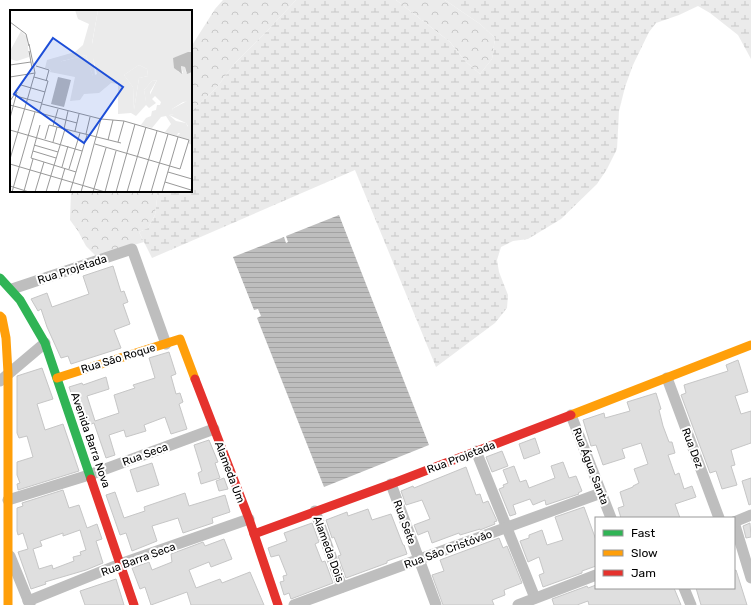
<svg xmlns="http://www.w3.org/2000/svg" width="751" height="605" viewBox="0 0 751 605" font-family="Rubik,sans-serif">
	<defs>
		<pattern id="forest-crowns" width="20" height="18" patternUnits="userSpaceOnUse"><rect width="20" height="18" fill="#ebebeb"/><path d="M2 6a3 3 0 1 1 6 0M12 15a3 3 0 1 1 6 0" fill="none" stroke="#c8c8c8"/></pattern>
		<pattern id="wetland-marsh" width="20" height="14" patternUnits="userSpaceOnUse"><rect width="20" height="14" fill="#ebebeb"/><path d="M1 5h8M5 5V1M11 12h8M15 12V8" fill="none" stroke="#c8c8c8"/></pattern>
		<pattern id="water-rules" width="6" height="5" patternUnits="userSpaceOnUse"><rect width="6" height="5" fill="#bebebe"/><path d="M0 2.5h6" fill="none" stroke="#a2a2a2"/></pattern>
	</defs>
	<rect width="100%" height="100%" fill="#fff"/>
	<g fill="url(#forest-crowns)">
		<polygon points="223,0 296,0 267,31 235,63 217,87 191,112 191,47 215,9"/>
		<polygon points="396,0 445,0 480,24 495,38 492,59 480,74 465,61 450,42"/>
		<polygon points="71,191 158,191 155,215 148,228 139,232 144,242 96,256 86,246 78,231 70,220"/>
	</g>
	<polygon fill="url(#wetland-marsh)" points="296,0 396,0 450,42 465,61 480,74 492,59 495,38 480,24 445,0 751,0 751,59 738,35 710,13 698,6 679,15 656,23 649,32 633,65 625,87 619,111 617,149 607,169 597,184 561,219 528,239 513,241 501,247 497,260 499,272 508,295 507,308 495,323 436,367 355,170 152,258 139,232 148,228 155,215 158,191 191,191 191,112 217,87 235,63 267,31"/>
	<polygon fill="url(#water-rules)" points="339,215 429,445 324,487 257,318 261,316 258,309 254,310 233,257 284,237 286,243 288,242 286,236"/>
	<g fill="#dfdfdf" stroke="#c6c6c6" fill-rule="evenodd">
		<polygon points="113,266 121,292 124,291 128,302 123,304 130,324 114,330 121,348 71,364 68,356 61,358 47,327 41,309 38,311 31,299 47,293 52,307 89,294 83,276"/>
		<polygon points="169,352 176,374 171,376 176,394 180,393 183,402 179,404 187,429 171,434 165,417 144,425 146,431 126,437 124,430 109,435 115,455 106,458 94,423 83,427 69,387 82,383 83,385 106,377 109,389 87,396 95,421 119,413 114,395 135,388 133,385 155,378 149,358"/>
		<polygon points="738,360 748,392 735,396 741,414 751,411 751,443 731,450 735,465 731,466 737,485 722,489 716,471 710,473 681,395 686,393 684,385 728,371 726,365"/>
		<polygon points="42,368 53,399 37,404 45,430 63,424 79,471 18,490 17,484 20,483 17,475 17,462 33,457 27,436 19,438 17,433 17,376"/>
		<polygon points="656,393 661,409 659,410 663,426 669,442 672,442 675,453 668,455 675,475 679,473 684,489 692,486 696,497 675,504 680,518 621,518 618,508 624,506 620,492 633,487 633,486 639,483 634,469 648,464 641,443 622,449 625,458 603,465 596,445 591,446 583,420 604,413 605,418 630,411 627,402"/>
		<polygon points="535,438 540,453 524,459 519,444"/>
		<polygon points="209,440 218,462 215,463 220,478 201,484 198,473 202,471 194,445"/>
		<polygon points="502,451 508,466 492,472 486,457"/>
		<polygon points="563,462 569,478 576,476 582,491 578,493 579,494 546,505 545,500 533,505 530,499 513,505 516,514 510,516 499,489 504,487 503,485 508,483 503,470 514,466 520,482 526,480 529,488 555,478 551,466"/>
		<polygon points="152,463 159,485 137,492 130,470"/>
		<polygon points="466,467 476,495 480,494 483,503 488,501 497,521 494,522 495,524 480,530 480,529 460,535 459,533 432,543 428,531 418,535 414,525 430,519 422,500 406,505 401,491 413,486 414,488"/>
		<polygon points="224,478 228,489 219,491 216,481"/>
		<polygon points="751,478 751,504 749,505 742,481"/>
		<path d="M 63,490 L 69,508 L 79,505 L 87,528 L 97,524 L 102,539 L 96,541 L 103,563 L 86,570 L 45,582 L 46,584 L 31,589 L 18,552 L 28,549 L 23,533 L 18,535 L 17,531 L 17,508 L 23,506 L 22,503 ZM 80,530 L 86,550 L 80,552 L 81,555 L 73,557 L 74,561 L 53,569 L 52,565 L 39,569 L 33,549 L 42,546 L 40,541 L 63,533 L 63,536 Z"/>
		<polygon points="115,492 124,518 145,511 144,507 185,493 189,506 225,495 230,512 212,518 213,523 183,533 178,518 152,526 157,541 132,551 126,533 120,535 106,495"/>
		<polygon points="584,507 596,540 596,566 582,571 582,573 543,587 539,575 544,573 539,557 528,562 520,541 529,538 529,535 542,530 547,545 563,540 555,517"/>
		<polygon points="368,509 372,520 391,514 403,545 404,545 407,554 387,561 387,563 346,578 338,556 341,555 334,537 332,538 326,520 347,512 348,516"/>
		<polygon points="312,523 319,542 315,544 322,562 325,561 333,583 291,599 289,593 284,595 280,582 284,581 283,576 287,575 279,555 271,557 268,548 287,541 284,533"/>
		<polygon points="750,523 751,537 746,538 743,526"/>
		<polygon points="499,538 503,548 507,546 522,583 504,590 505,595 492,600 494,605 443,605 432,575 444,571 440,560"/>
		<polygon points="224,539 232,559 211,567 209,562 189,570 196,588 220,579 222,583 250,572 264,605 191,605 187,592 151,605 145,587 140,589 132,568 149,562 152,570 172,562 171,554 203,542 205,546"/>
		<polygon points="736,570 747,605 701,605 696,588 734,588 734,571"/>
		<polygon points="116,579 124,605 85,605 80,591"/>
		<polygon points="596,585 596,588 674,588 681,605 589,605 588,601 577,605 554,605 552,599 587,586 588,588"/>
	</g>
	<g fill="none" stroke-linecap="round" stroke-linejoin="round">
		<g stroke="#bebebe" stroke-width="11">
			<polyline points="12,289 132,249 166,344"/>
			<polyline points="667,378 719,518"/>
			<polyline points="0,381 45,343"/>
			<polyline points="571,415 611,518"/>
			<polyline points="476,451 535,598"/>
			<polyline points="391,484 436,605"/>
			<polyline points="8,500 89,475 214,429"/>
			<polyline points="315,511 342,587"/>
			<polyline points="734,522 751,578"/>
			<polyline points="734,522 751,515"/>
			<polyline points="10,556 30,605"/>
			<polyline points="684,588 691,605"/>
			<polyline points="28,601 120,564 249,519"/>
			<polyline points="294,605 601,493"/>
			<polyline points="518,605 596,575"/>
		</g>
		<polyline stroke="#30b455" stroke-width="9" points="0,278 20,300 45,343 91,479"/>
		<g stroke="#ff9f0a" stroke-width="9">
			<polyline points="0,316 2,318 6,338 8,373 8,605"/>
			<polyline points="57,378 180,339 195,379"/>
			<polyline points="571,415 751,345"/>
		</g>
		<g stroke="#e5322d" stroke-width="9">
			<polyline points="195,379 249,519 278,605"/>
			<polyline points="91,479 134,605"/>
			<polyline points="254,534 391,484 571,415"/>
		</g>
	</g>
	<g text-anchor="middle" stroke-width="4" stroke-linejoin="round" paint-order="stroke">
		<g font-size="11" fill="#000" stroke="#fff">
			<text transform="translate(72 269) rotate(-18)" y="4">Rua Projetada</text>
			<text transform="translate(118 358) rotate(-17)" y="4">Rua São Roque</text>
			<text transform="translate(91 440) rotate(71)" y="4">Avenida Barra Nova</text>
			<text transform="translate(693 448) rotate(69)" y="4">Rua Dez</text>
			<text transform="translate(145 454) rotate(-20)" y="4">Rua Seca</text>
			<text transform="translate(461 457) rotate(-21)" y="4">Rua Projetada</text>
			<text transform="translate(591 466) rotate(69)" y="4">Rua Água Santa</text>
			<text transform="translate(230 472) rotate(69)" y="4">Alameda Um</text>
			<text transform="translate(405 522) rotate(70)" y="4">Rua Sete</text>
			<text transform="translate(329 549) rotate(70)" y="4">Alameda Dois</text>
			<text transform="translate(448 549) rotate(-20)" y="4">Rua São Cristóvão</text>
			<text transform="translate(138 559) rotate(-20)" y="4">Rua Barra Seca</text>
		</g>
	</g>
	<g transform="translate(10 10)">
		<rect width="182" height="182" fill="#fff"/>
		<path d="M 129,55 L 137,59 L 138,66 L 129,68 L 124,100 L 123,77 L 114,65 ZM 147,70 L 140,82 L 141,91 L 136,92 L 134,80 L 142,71 ZM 177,91 L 182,91 L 182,135 L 178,133 L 179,130 L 167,126 L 178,116 L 176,113 L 159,105 L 164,104 L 162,99 Z" fill="#ebebeb"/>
		<path d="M 65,0 L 88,0 L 82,33 L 85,66 L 83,66 L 76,45 L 52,51 L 41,60 L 35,58 L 37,50 L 65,42 L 73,35 L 79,14 L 68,9 ZM 11,21 L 17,27 L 19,47 L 7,51 L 0,49 L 0,41 Z" fill="#ebebeb"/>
		<path d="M 88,0 L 182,0 L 182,42 L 163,48 L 168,62 L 173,63 L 171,56 L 175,57 L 176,63 L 182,62 L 182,91 L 173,92 L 162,99 L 165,104 L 159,105 L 166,111 L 176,113 L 178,117 L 172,123 L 168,123 L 167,126 L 155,122 L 161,114 L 156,106 L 151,107 L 142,118 L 131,115 L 136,108 L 141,106 L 142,101 L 146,100 L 147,95 L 150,95 L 151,92 L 145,86 L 142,89 L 146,93 L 139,98 L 136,95 L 126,106 L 121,103 L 108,104 L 108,74 L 101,73 L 89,83 L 74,84 L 70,90 L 60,91 L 65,67 L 40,62 L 41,59 L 49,52 L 76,45 L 83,66 L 87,64 L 81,40 ZM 129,55 L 137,59 L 138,66 L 129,68 L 124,100 L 123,77 L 114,65 ZM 147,70 L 139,87 L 141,91 L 136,91 L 134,80 L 142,71 Z" fill="#ebebeb" fill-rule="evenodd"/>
		<path d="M 178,42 L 182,42 L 182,62 L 177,64 L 175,57 L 171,56 L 172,64 L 164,58 L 163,48 ZM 48,67 L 61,70 L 54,97 L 41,94 Z" fill="#bebebe"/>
		<path fill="none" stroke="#999" stroke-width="1" d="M 0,12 L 16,24 L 19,36M 19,41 L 22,58M 0,55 L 21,52M 26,56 L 39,60 L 36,71M 0,67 L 25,63M 24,67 L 38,71 L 29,103M 11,75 L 35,82M 6,86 L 32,93M 0,91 L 22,58M 32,94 L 91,109 L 114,111 L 179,130 L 170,159 L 85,134M 0,95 L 67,113M 0,108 L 7,82M 30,115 L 21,148 L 66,162M 43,116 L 48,99M 54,119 L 58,101M 0,120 L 72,141M 65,121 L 69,104M 76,124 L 80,107M 35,129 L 39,115 L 111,133M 98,130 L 103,110M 43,132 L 47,117M 108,132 L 114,111M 24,135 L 48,142M 23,141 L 46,148M 0,149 L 25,63 L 19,34M 0,154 L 95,182M 52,157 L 58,136M 59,159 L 70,123M 158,162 L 182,169M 155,172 L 181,180M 0,176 L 19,182M 14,181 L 23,149M 2,182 L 25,102M 25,182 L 34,152M 36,182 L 55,119M 48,182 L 55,158M 60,182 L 77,125M 71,182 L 91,109M 83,182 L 96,138M 95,182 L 106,141M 106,182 L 125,114M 117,182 L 136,117M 129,182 L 147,121M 141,182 L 158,124M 152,182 L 168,127"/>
		<path fill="#1d4ed8" fill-opacity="0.15" stroke="#1d4ed8" stroke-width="2" d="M 43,28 L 113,77 L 74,133 L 4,84 Z"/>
		<rect width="182" height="182" fill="none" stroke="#000" stroke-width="2"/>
	</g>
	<rect x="595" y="517" width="140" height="72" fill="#ffffff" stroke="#999999"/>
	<rect x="603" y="530" width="20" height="6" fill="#30b455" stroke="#999999"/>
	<text x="631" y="537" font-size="12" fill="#000000">Fast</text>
	<rect x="603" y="550" width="20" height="6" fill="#ff9f0a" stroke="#999999"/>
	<text x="631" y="557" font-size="12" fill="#000000">Slow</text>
	<rect x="603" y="570" width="20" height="6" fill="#e5322d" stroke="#999999"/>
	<text x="631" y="577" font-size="12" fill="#000000">Jam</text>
</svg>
